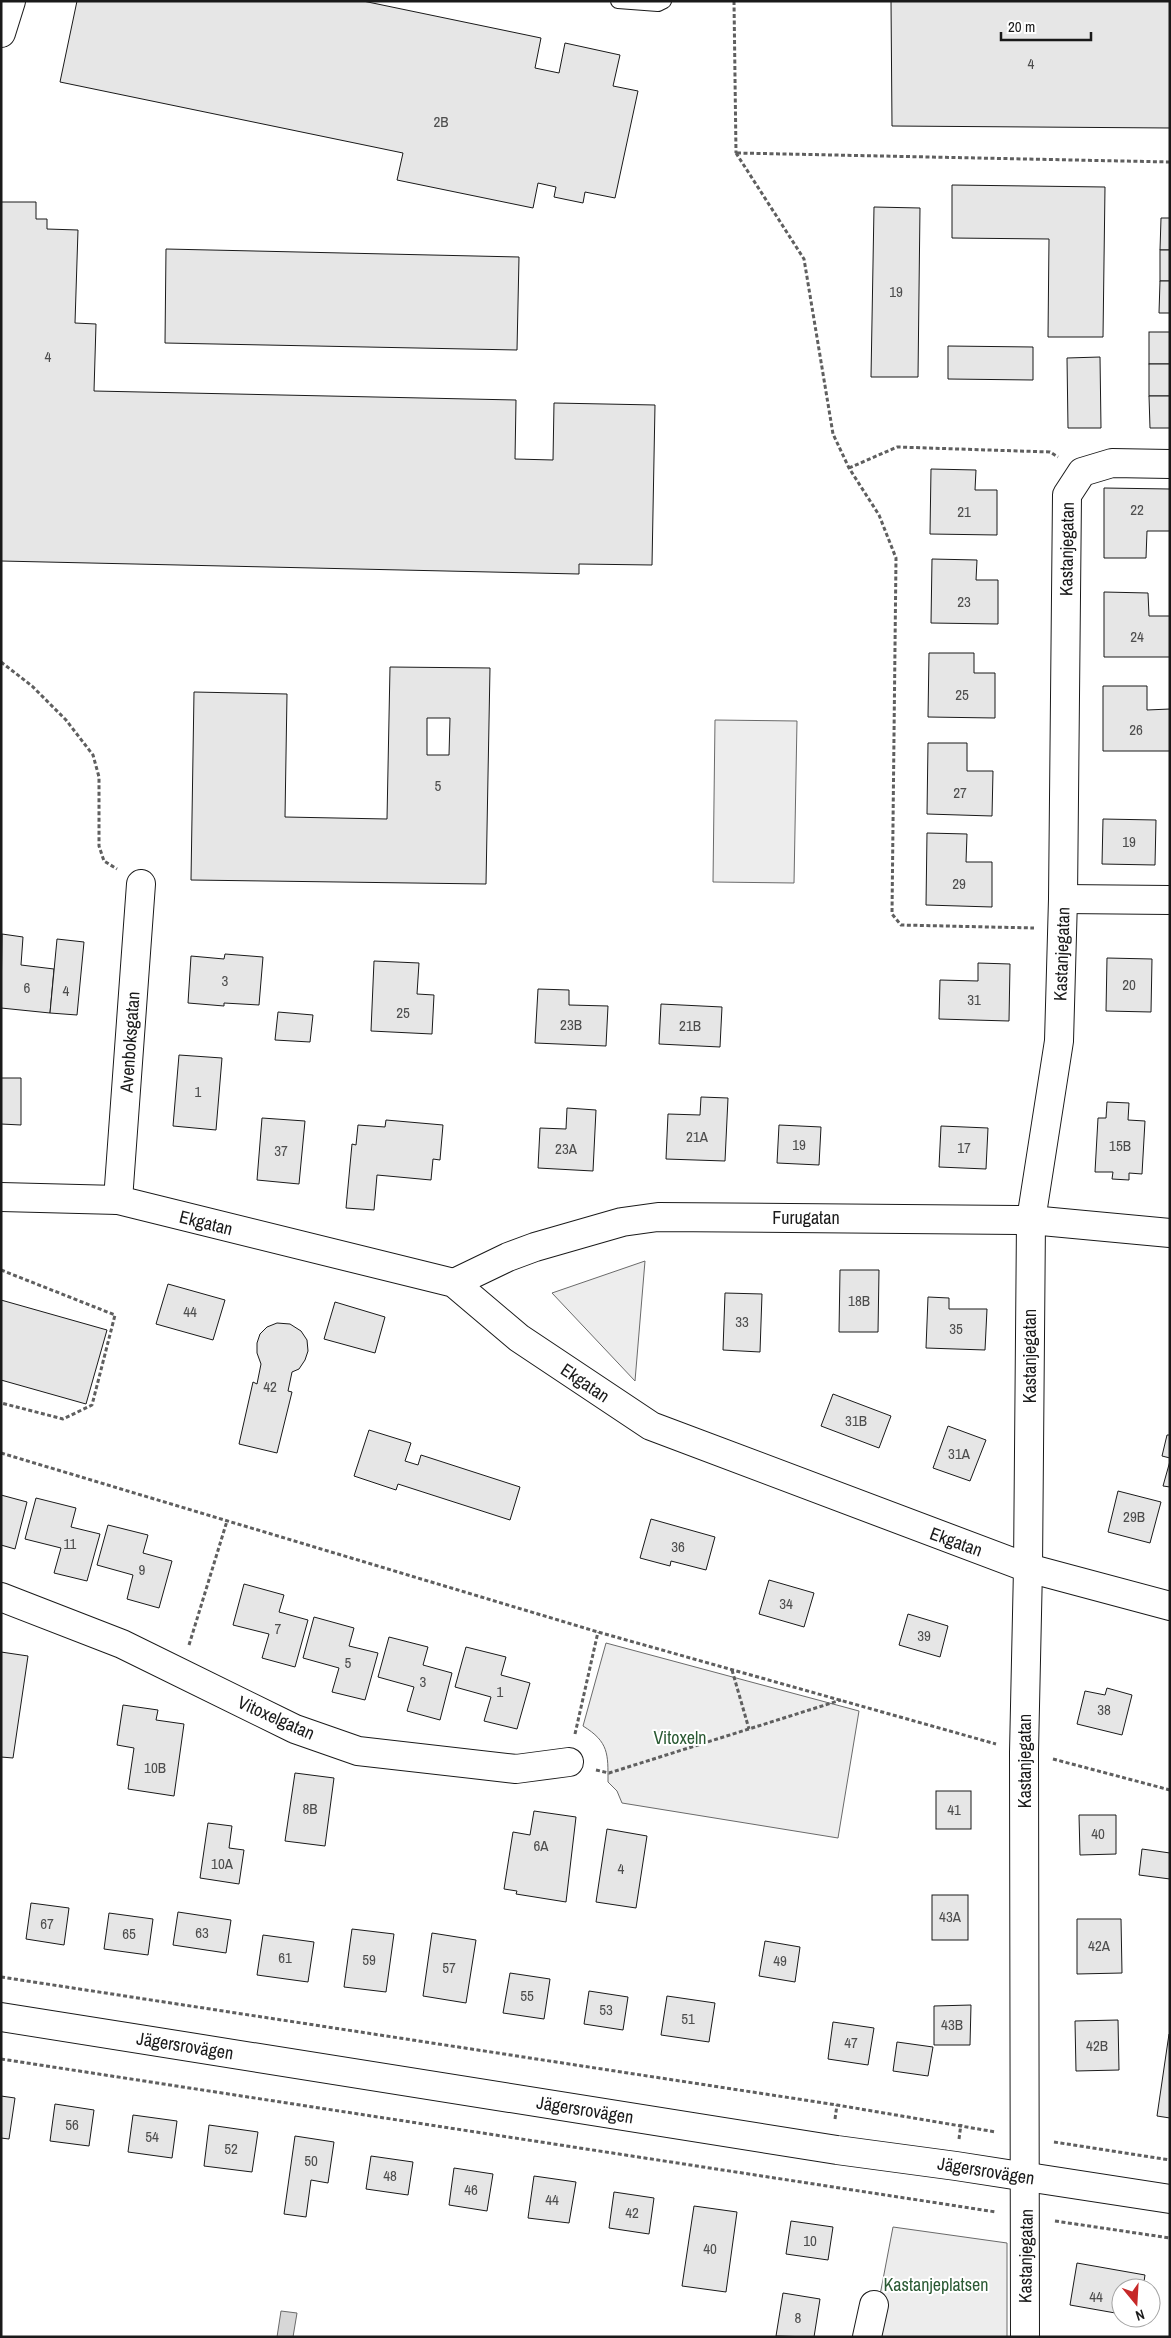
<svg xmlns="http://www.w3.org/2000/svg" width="1171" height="2338" viewBox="0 0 1171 2338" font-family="'Archivo Narrow',sans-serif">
	<rect width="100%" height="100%" fill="#fff"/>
	<g fill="#ededed" stroke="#6a6a6a">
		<polygon points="715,720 797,721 794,883 713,882"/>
		<polygon points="645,1261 635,1381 552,1293"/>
		<path d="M 606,1643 L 859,1711 L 838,1838 L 622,1803 L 617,1791 L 608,1782 C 608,1754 609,1742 583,1726 Z"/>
		<polygon points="893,2227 1007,2243 1007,2337 872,2337"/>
	</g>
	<polygon fill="#d7d7d7" stroke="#6a6a6a" points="281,2311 297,2313 293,2337 277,2337"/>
	<g fill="#e6e6e6" stroke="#1a1a1a" fill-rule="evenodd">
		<polygon points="77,1 363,1 541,38 535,68 559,73 565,43 620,55 613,86 638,91 615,198 585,192 583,203 554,197 556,187 538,183 533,208 397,180 403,153 60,82"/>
		<polygon points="891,1 1170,1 1170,128 892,126"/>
		<polygon points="952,185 1105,187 1103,337 1048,337 1049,239 952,238"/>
		<polygon points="1,202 36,202 36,219 47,219 47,229 78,230 75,323 96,324 94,391 516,400 515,459 553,460 554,403 655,405 652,565 579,564 579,574 1,561"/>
		<polygon points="874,207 920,208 918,377 871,377"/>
		<polygon points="1161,218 1170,218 1170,250 1160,250"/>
		<polygon points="166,249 519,257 517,350 165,343"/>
		<rect x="1160" y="250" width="10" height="31"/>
		<polygon points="1160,281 1170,281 1170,313 1159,313"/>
		<rect x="1149" y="332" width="21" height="32"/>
		<polygon points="948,346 1033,347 1033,380 948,379"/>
		<polygon points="1100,357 1101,428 1068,428 1067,358"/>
		<rect x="1149" y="364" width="21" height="32"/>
		<polygon points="1149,396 1170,396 1170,428 1150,428"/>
		<polygon points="931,469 976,470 975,490 997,490 997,535 930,534"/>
		<polygon points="1104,488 1170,489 1170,531 1147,531 1146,558 1104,558"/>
		<polygon points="932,559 977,560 976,580 998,580 998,624 931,623"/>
		<polygon points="1104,592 1148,593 1149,616 1170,616 1170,657 1104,657"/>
		<polygon points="929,653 974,653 974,673 995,673 995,718 928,717"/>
		<path d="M 390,667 L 490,668 L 486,884 L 191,880 L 194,692 L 287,694 L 285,817 L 387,819 ZM 427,718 L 450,718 L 449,755 L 427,755 Z"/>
		<polygon points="1103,686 1147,686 1147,710 1170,709 1170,751 1103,751"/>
		<polygon points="928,743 967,743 967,771 993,771 992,816 927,814"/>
		<polygon points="1103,819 1156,820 1155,865 1102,864"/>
		<polygon points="927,833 967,834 966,862 992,862 992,907 926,905"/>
		<polygon points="2,934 23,937 21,965 54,969 50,1013 1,1008"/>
		<polygon points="57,939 84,942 77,1015 50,1013"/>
		<polygon points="225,954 263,957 259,1005 224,1003 224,1006 188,1003 191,956 224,959"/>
		<polygon points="1107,958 1152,959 1151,1012 1106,1011"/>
		<polygon points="374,961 419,963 417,994 434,995 432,1034 371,1031"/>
		<polygon points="978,963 1010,964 1009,1021 939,1019 940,980 978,981"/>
		<polygon points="538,989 569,990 569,1005 608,1006 606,1046 535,1043"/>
		<polygon points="661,1004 722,1007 720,1047 659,1044"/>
		<polygon points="278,1012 313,1015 310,1042 275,1040"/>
		<polygon points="179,1055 222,1058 216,1130 173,1126"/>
		<polygon points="1,1078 21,1078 21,1125 1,1124"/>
		<polygon points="701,1097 728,1098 725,1161 666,1159 668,1114 700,1115"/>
		<polygon points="1107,1102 1129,1103 1128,1120 1145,1121 1142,1174 1129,1173 1129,1180 1112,1179 1113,1172 1095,1172 1098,1118 1106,1118"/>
		<polygon points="567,1108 596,1110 593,1171 538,1168 540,1128 566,1129"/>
		<polygon points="262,1118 305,1121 299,1184 257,1180"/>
		<polygon points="386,1120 443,1125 440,1160 433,1159 431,1180 377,1175 374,1210 346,1208 352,1144 356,1145 358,1125 385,1127"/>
		<polygon points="779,1125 821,1127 819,1165 777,1163"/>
		<polygon points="941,1126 988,1128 986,1169 939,1167"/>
		<polygon points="840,1270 879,1270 878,1332 839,1332"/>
		<polygon points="168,1284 225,1300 213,1340 156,1324"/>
		<polygon points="725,1293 762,1294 760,1352 723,1350"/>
		<polygon points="928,1297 949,1298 949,1309 987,1309 985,1350 926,1348"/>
		<polygon points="1,1300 107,1330 86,1404 1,1380"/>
		<polygon points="335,1302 385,1317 375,1353 324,1339"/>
		<polygon points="277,1323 290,1324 301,1331 307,1340 308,1351 305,1360 299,1369 292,1372 288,1391 292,1392 277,1453 239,1444 253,1382 257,1384 261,1364 257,1353 257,1343 260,1334 267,1327"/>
		<polygon points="833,1394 891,1416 879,1448 821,1426"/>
		<polygon points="948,1426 986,1440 970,1481 933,1468"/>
		<polygon points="369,1430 411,1443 405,1461 418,1465 421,1455 520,1487 510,1520 398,1484 396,1490 354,1476"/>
		<polygon points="1167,1435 1170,1435 1170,1458 1162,1456"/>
		<polygon points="1170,1461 1170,1487 1163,1486"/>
		<polygon points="1118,1491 1161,1502 1150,1543 1108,1532"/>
		<polygon points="1,1495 27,1502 15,1549 1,1545"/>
		<polygon points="36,1498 76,1508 71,1527 100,1534 87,1581 54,1573 61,1548 25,1539"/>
		<polygon points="651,1519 715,1537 706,1570 671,1561 670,1566 640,1558"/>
		<polygon points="108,1525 148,1535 143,1553 172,1561 159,1608 127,1599 133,1575 97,1565"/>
		<polygon points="769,1580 814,1593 804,1627 759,1614"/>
		<polygon points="244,1584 284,1595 279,1612 308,1620 295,1667 262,1658 269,1634 233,1625"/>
		<polygon points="908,1614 948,1626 940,1657 899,1645"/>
		<polygon points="314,1617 354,1628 349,1646 378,1653 365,1700 332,1692 339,1668 303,1658"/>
		<polygon points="389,1637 428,1647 423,1665 452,1673 440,1720 407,1711 414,1687 378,1677"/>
		<polygon points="466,1647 506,1657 501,1675 530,1683 517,1729 484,1721 491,1697 455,1687"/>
		<polygon points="1,1652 28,1656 13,1758 1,1757"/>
		<polygon points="1107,1688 1132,1695 1122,1735 1077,1724 1085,1691 1105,1695"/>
		<polygon points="123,1705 158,1710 156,1720 184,1724 174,1796 128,1789 134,1748 117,1745"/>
		<polygon points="295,1773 334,1778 325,1846 285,1841"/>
		<rect x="936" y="1791" width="35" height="38"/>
		<polygon points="534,1811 576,1817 566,1902 516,1894 517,1891 504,1889 513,1832 530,1835"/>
		<polygon points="1079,1815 1116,1815 1116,1854 1080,1855"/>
		<polygon points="208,1823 232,1826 229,1848 244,1850 239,1884 200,1878"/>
		<polygon points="607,1829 647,1836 636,1908 596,1902"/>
		<polygon points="1142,1849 1170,1853 1170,1879 1139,1875"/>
		<rect x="932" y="1895" width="36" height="45"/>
		<polygon points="31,1903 69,1908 64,1945 26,1939"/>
		<polygon points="178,1912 231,1920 226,1953 173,1945"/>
		<polygon points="109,1913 153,1919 148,1955 104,1949"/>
		<polygon points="1077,1919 1121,1919 1122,1973 1077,1974"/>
		<polygon points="352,1929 394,1934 386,1992 344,1987"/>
		<polygon points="432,1933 476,1940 466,2003 423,1996"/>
		<polygon points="263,1935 314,1942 308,1982 257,1975"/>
		<polygon points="765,1941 800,1947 795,1982 759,1976"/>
		<polygon points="510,1973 550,1979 544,2019 503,2013"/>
		<polygon points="589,1991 628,1997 623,2030 584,2024"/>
		<polygon points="667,1996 715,2003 709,2042 661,2035"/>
		<polygon points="971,2005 970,2045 934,2045 934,2006"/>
		<polygon points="1118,2020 1119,2070 1076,2071 1075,2021"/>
		<polygon points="833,2022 874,2028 868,2065 828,2059"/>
		<polygon points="1169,2034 1170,2034 1170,2118 1157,2116"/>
		<polygon points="897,2042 933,2047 928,2076 893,2071"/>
		<polygon points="1,2096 15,2098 9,2139 1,2138"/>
		<polygon points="55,2104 94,2110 89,2146 50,2141"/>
		<polygon points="133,2115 177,2121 172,2158 128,2152"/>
		<polygon points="209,2125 258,2132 252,2172 204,2166"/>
		<polygon points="295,2136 334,2142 328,2183 311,2180 306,2217 284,2214"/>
		<polygon points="371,2156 413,2162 408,2195 366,2189"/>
		<polygon points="454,2168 493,2174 487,2211 449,2205"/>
		<polygon points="534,2176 576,2182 569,2223 528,2218"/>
		<polygon points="614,2192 654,2198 649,2234 609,2228"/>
		<polygon points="694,2206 737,2212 726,2292 682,2286"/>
		<polygon points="791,2221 833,2227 828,2260 786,2254"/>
		<polygon points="1077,2263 1145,2275 1143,2288 1121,2288 1121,2314 1070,2305"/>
		<polygon points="783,2293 820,2299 814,2337 776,2336"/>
	</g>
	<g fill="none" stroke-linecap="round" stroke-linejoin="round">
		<g stroke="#1a1a1a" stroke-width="16">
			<polyline id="service" points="618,1 658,4 664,1"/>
		</g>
		<g stroke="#1a1a1a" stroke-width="30">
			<g id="minor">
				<polyline points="1,33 11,1"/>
				<polyline points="1063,899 1170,900"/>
				<polyline points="1,1197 118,1200 454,1283 519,1338 651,1426 1028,1568 1170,1606"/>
				<polyline points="118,1200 141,884"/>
				<polyline points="454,1283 508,1257 535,1247 622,1222 658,1217 1031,1220 1170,1233"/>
				<polyline points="1,1597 122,1644 295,1729 358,1751 516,1769 569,1762"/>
				<polyline points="867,2337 874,2305"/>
				<polyline points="1025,2337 1024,1752 1028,1568 1031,1220 1059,1041 1063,899 1067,495 1082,472 1112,463 1170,464"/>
			</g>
		</g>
		<g stroke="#1a1a1a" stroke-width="30">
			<polyline id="tertiary" points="1,2017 837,2150 956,2166 1170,2199"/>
		</g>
		<g stroke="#5f5f5f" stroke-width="3" stroke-dasharray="4 2.5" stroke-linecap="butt">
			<polyline points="734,1 736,153"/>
			<polyline points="736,153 804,259 833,434 849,468 879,515 896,558 892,914 901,925 1034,928"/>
			<polyline points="737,153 1170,162"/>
			<polyline points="849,468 897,447 1050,452 1058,457"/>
			<polyline points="1,662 32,686 66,720 93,755 99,777 99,846 104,861 117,869"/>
			<polyline points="1,1270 115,1315 92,1405 63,1419 1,1403"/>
			<polyline points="1,1453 598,1632 996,1744"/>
			<polyline points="189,1645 227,1521"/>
			<polyline points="732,1670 749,1729"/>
			<polyline points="575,1734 598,1632"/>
			<polyline points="1053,1759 1170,1790"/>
			<polyline points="596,1770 609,1773 841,1700"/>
			<polyline points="1,1977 837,2105 996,2132"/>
			<polyline points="1,2059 996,2212"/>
			<polyline points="835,2119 837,2105"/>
			<polyline points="959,2139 961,2124"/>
			<polyline points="1054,2142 1170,2160"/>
			<polyline points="1055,2221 1170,2238"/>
		</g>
		<use href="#service" stroke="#fff" stroke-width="14"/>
		<use href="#minor" stroke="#fff" stroke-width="28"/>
		<use href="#tertiary" stroke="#fff" stroke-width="28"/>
	</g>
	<g text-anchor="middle" stroke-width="4" stroke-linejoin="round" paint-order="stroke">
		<g font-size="15" fill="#4d4d4d">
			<text x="1031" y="69">4</text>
			<text x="441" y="127">2B</text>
			<text x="896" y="297">19</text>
			<text x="48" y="362">4</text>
			<text x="1137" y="515">22</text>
			<text x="964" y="517">21</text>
			<text x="964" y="607">23</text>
			<text x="1137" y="642">24</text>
			<text x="962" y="700">25</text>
			<text x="1136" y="735">26</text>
			<text x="438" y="791">5</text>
			<text x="960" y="798">27</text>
			<text x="1129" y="847">19</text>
			<text x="959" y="889">29</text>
			<text x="225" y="986">3</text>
			<text x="1129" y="990">20</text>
			<text x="27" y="993">6</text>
			<text x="66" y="996">4</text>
			<text x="974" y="1005">31</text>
			<text x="403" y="1018">25</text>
			<text x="571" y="1030">23B</text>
			<text x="690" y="1031">21B</text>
			<text x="198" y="1097">1</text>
			<text x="697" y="1142">21A</text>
			<text x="799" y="1150">19</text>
			<text x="1120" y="1151">15B</text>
			<text x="964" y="1153">17</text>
			<text x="566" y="1154">23A</text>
			<text x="281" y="1156">37</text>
			<text x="859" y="1306">18B</text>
			<text x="190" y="1317">44</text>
			<text x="742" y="1327">33</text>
			<text x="956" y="1334">35</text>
			<text x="270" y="1392">42</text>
			<text x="856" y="1426">31B</text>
			<text x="959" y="1459">31A</text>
			<text x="1134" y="1522">29B</text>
			<text x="70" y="1549">11</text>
			<text x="678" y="1552">36</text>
			<text x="142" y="1575">9</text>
			<text x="786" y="1609">34</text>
			<text x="278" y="1634">7</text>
			<text x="924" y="1641">39</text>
			<text x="348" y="1668">5</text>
			<text x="423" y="1687">3</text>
			<text x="500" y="1697">1</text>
			<text x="1104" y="1715">38</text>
			<text x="155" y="1773">10B</text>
			<text x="310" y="1814">8B</text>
			<text x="954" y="1815">41</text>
			<text x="1098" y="1839">40</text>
			<text x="541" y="1851">6A</text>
			<text x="222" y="1869">10A</text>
			<text x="621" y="1874">4</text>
			<text x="950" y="1922">43A</text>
			<text x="47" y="1929">67</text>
			<text x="202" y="1938">63</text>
			<text x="129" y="1939">65</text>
			<text x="1099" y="1951">42A</text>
			<text x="285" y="1963">61</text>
			<text x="369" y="1965">59</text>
			<text x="780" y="1966">49</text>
			<text x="449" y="1973">57</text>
			<text x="527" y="2001">55</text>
			<text x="606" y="2015">53</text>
			<text x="688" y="2024">51</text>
			<text x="952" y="2030">43B</text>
			<text x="851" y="2048">47</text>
			<text x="1097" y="2051">42B</text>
			<text x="72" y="2130">56</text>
			<text x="152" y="2142">54</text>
			<text x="231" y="2154">52</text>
			<text x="311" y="2166">50</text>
			<text x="390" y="2181">48</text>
			<text x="471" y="2195">46</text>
			<text x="552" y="2205">44</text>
			<text x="632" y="2218">42</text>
			<text x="810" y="2246">10</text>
			<text x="710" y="2254">40</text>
			<text x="1096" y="2302">44</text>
			<text x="798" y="2323">8</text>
		</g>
		<g font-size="18" fill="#1a1a1a" stroke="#fff">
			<text transform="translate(1067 549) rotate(-89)" y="6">Kastanjegatan</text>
			<text transform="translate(1062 954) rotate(-88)" y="6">Kastanjegatan</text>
			<text transform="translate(130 1042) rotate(-86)" y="6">Avenboksgatan</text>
			<text x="806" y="1224">Furugatan</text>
			<text transform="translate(206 1223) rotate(14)" y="6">Ekgatan</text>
			<text transform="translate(1030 1356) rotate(-90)" y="6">Kastanjegatan</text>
			<text transform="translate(585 1383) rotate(34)" y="6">Ekgatan</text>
			<text transform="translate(956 1542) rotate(20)" y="6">Ekgatan</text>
			<text transform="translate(276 1718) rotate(24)" y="6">Vitoxelgatan</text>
			<text transform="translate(1025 1761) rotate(-90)" y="6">Kastanjegatan</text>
			<text transform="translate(185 2046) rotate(9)" y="6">Jägersrovägen</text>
			<text transform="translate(585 2110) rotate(9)" y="6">Jägersrovägen</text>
			<text transform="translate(986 2171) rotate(9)" y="6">Jägersrovägen</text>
			<text transform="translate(1026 2256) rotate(-89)" y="6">Kastanjegatan</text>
		</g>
		<g font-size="18" fill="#2b5a34" stroke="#fff">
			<text x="680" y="1744">Vitoxeln</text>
			<text x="936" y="2291">Kastanjeplatsen</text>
		</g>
	</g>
	<rect width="1171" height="2338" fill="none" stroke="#1a1a1a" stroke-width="5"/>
	<g transform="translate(1136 2303) rotate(162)"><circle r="24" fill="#ffffff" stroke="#a3a3a3"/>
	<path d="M0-4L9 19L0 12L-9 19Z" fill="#c62828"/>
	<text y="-8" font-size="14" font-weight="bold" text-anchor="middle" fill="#1a1a1a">N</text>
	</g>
	<path d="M1001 32v8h90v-8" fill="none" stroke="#1a1a1a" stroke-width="2.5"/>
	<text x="1008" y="32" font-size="15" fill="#1a1a1a" stroke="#ffffff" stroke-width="4" paint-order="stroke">20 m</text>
</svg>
